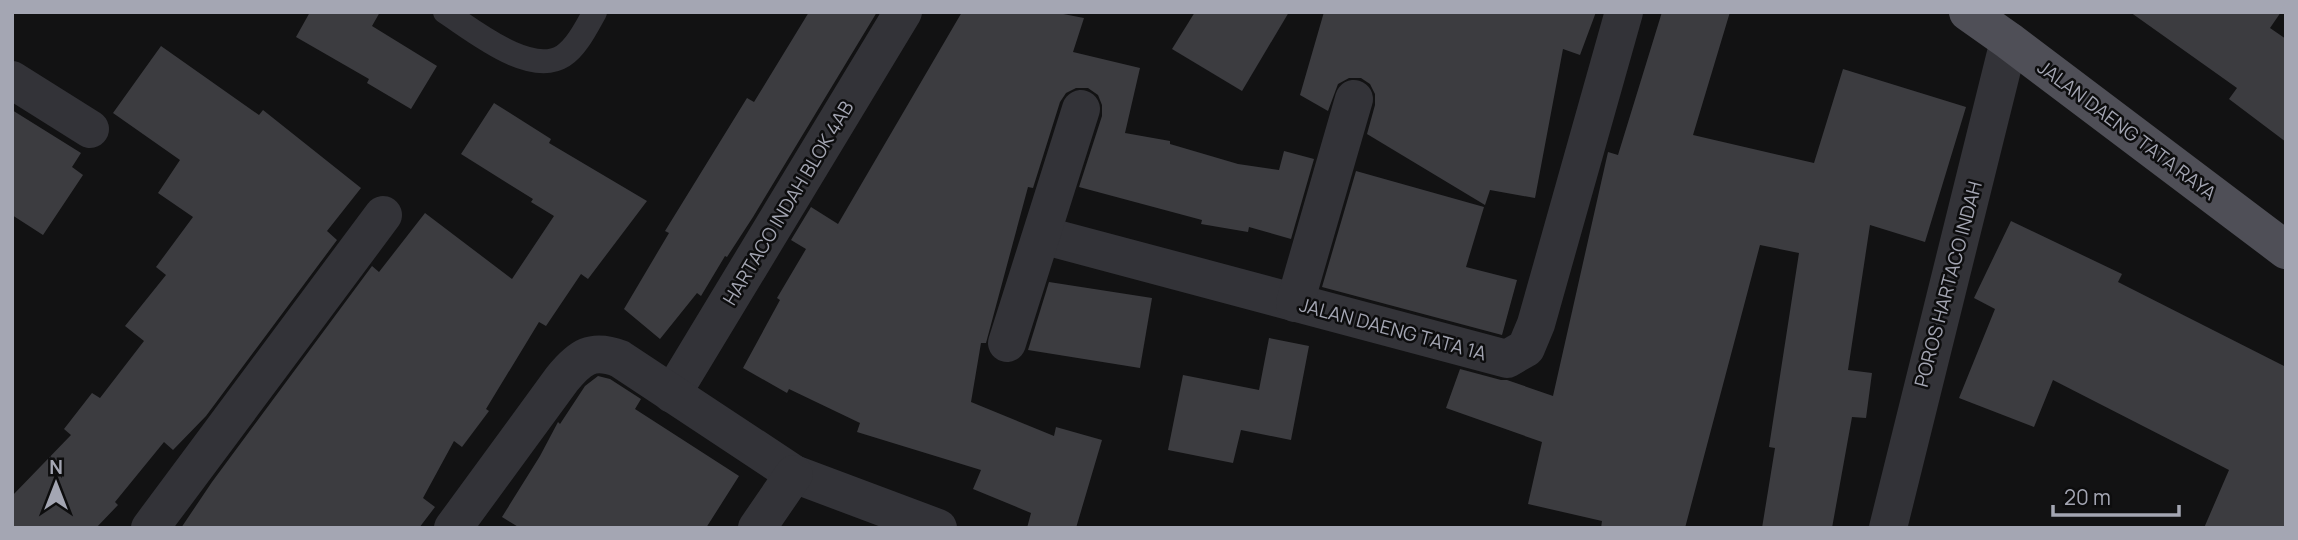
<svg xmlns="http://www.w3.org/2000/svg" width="2298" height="540" viewBox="0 0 2298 540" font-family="Manrope,sans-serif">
	<rect width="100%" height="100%" fill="#121213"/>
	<g fill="#3c3c40">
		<polygon points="310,12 380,12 372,26 437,66 411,109 367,83 369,79 296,37"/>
		<polygon points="809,12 877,12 753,217 727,257 725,256 701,296 697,293 660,339 624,309 669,233 665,231 747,98 754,102"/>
		<polygon points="962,12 1053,12 1084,18 1073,52 1140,68 1125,133 1170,141 1170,144 1238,164 1279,170 1284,151 1314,159 1291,239 1249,227 1248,232 1201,224 1202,220 1079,187 1102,116 1102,105 1098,95 1088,88 1076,88 1066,93 1060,102 1033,188 1028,187 986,343 981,343 971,402 1054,436 1056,427 1102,440 1076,528 1027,528 1031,513 973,489 981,470 857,432 860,423 789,389 787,393 743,368 780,300 777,298 806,249 791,240 811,207 838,224"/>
		<polygon points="1195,12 1289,12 1242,91 1172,49"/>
		<polygon points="1324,12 1596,12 1580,55 1563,49 1535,198 1490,190 1485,205 1367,134 1375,105 1375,94 1370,84 1361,78 1349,78 1338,84 1328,111 1300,95"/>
		<polygon points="1662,12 1730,12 1693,135 1814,163 1843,69 1966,107 1925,242 1870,225 1848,370 1872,373 1866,418 1852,417 1832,528 1762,528 1775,448 1769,447 1799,253 1760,245 1685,528 1601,528 1602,521 1528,504 1542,442 1446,408 1460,369 1501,380 1507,380 1553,396 1608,152 1618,155"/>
		<polygon points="2130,12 2281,12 2270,28 2286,39 2286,142 2229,99 2237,88"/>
		<polygon points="161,46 259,115 263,110 361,188 327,231 337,240 206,416 173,450 164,442 115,502 118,505 96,528 12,528 12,496 71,435 64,429 92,393 100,398 144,341 125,326 166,275 156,267 193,217 158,193 180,160 113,113"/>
		<polygon points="494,103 551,139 549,143 647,201 588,279 581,274 546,326 539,322 486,409 489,411 462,447 454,441 423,498 435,507 419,528 181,528 212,482 372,266 379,272 425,213 512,279 554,216 531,202 533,199 461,154"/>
		<polygon points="12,110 81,153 72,167 83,175 43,235 12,215"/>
		<polygon points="1356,171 1484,207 1466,267 1517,280 1502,335 1322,287"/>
		<polygon points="2011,221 2122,274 2118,282 2286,367 2286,528 2204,528 2229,470 2053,380 2034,427 1959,398 1995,309 1974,298"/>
		<polygon points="1049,282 1152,298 1140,368 1028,350"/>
		<polygon points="1269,338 1309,346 1291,440 1241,430 1233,463 1168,450 1183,375 1259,390"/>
		<polygon points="598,376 610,379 641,399 635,409 739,476 706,528 520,528 502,517 540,456 558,422 560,424 585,386"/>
	</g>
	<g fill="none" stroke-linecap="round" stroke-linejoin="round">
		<path stroke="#333338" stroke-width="24" d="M 445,12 C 473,30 530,77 563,56 C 577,47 587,26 595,12"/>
		<g stroke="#333338" stroke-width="38">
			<polyline points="12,80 90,129"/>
			<polyline points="1042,235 1507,359 1526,348 1536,324 1624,12"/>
			<polyline points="1295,303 1354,99"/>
			<polyline points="1007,343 1081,109"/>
			<polyline points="672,394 903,12"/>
			<polyline points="150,528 383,215"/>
			<path d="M 453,528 L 562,379 C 580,357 592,348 620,359 L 794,474 L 938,528"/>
			<polyline points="757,528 794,474"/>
			<path d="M 1888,528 C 1927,365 1970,203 2009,41"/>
		</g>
		<polyline stroke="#4f4f57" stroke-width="38" points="1968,12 2009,41 2286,250"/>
	</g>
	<g text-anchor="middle" stroke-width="5" stroke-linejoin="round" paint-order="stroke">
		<g font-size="19" fill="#a4a6b3" stroke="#0d0d0e">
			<text transform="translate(2127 130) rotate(37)" y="7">JALAN DAENG TATA RAYA</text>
			<text transform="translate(788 203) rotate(-59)" y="7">HARTACO INDAH BLOK 4AB</text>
			<text transform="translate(1948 284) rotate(-75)" y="7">POROS HARTACO INDAH</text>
			<text transform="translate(1393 329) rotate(15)" y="7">JALAN DAENG TATA 1A</text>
		</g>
	</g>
	<rect width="2298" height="540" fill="none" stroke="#a4a6b3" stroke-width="28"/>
	<g transform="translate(56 484)" stroke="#0d0d0e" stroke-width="5" paint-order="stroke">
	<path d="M0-5L12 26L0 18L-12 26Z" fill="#a4a6b3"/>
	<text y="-10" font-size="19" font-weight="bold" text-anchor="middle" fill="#a4a6b3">N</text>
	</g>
	<path d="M2053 505v10h126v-10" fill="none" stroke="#a4a6b3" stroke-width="3.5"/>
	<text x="2064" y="505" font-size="21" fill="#a4a6b3" stroke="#0d0d0e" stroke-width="5" paint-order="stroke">20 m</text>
</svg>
